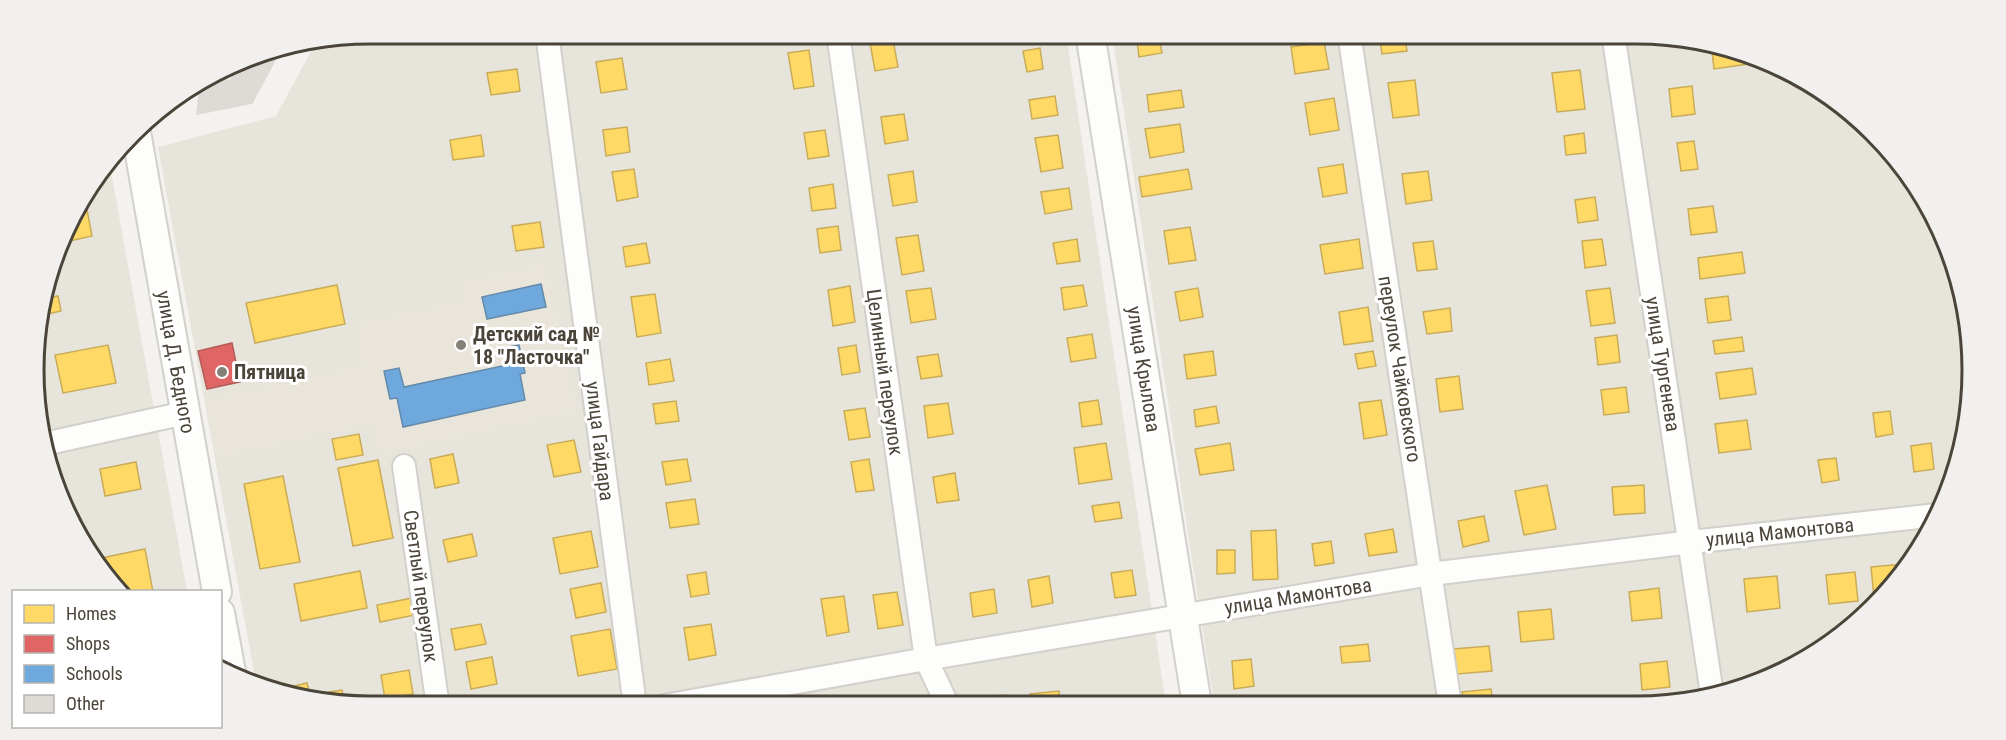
<svg xmlns="http://www.w3.org/2000/svg" width="2006" height="740" viewBox="0 0 2006 740" font-family="'Roboto Condensed',sans-serif">
	<rect width="100%" height="100%" fill="#f4f2ee"/>
	<g fill="#e7e4dc">
		<polygon points="370,33 1066,33 1166,705 370,707 283,696 256,683 158,147 276,116 315,44"/>
		<polygon points="1112,33 1636,33 1723,44 1841,102 1928,201 1970,326 1962,457 1928,539 1858,623 1785,672 1680,704 1214,705"/>
		<polygon points="110,166 187,591 124,591 90,558 44,457 36,326 68,221"/>
	</g>
	<polygon fill="#eae5da" points="545,264 577,411 379,454 372,424 219,457 207,400 364,366 355,324 467,300 463,282"/>
	<g fill="#ffd966" stroke="#c9ac58" stroke-width="1.5">
		<polygon points="591,33 617,33 618,40 593,44"/>
		<polygon points="1136,33 1158,33 1162,53 1139,57"/>
		<polygon points="1379,33 1404,33 1407,51 1382,54"/>
		<polygon points="1547,33 1572,33 1573,40 1548,43"/>
		<polygon points="893,40 898,67 875,71 870,43"/>
		<polygon points="1324,42 1329,69 1295,74 1291,47"/>
		<polygon points="1711,43 1723,44 1747,56 1748,64 1714,69"/>
		<polygon points="1040,48 1043,69 1027,72 1023,51"/>
		<polygon points="809,50 814,86 794,89 788,53"/>
		<polygon points="622,58 627,89 601,93 596,62"/>
		<polygon points="517,69 520,91 491,95 487,73"/>
		<polygon points="1580,70 1585,109 1557,112 1552,73"/>
		<polygon points="1415,80 1419,115 1393,118 1388,83"/>
		<polygon points="1692,86 1695,114 1672,117 1669,89"/>
		<polygon points="1181,90 1184,107 1149,112 1147,95"/>
		<polygon points="1055,96 1058,115 1032,119 1029,100"/>
		<polygon points="1334,98 1339,130 1310,135 1305,103"/>
		<polygon points="904,114 908,140 885,144 881,117"/>
		<polygon points="1180,124 1184,152 1150,158 1145,129"/>
		<polygon points="627,127 630,152 606,156 603,130"/>
		<polygon points="825,130 829,156 808,159 804,133"/>
		<polygon points="1584,133 1586,153 1566,155 1564,136"/>
		<polygon points="481,135 484,156 453,160 450,140"/>
		<polygon points="1058,135 1063,168 1041,172 1035,138"/>
		<polygon points="1694,141 1698,169 1681,171 1677,143"/>
		<polygon points="1343,164 1347,193 1323,197 1318,168"/>
		<polygon points="634,169 638,197 617,201 612,172"/>
		<polygon points="1188,169 1192,189 1142,197 1139,177"/>
		<polygon points="913,171 917,202 893,206 888,175"/>
		<polygon points="1428,171 1432,200 1406,204 1402,174"/>
		<polygon points="833,184 836,208 812,211 809,188"/>
		<polygon points="1069,188 1072,209 1045,214 1041,192"/>
		<polygon points="1595,197 1598,220 1578,223 1575,200"/>
		<polygon points="85,199 92,236 61,243 68,221"/>
		<polygon points="1713,206 1717,232 1691,235 1688,209"/>
		<polygon points="540,222 544,247 516,251 512,226"/>
		<polygon points="838,226 841,250 820,253 817,229"/>
		<polygon points="1190,227 1196,260 1169,264 1164,231"/>
		<polygon points="918,235 924,271 902,275 896,238"/>
		<polygon points="1077,239 1080,261 1057,264 1053,243"/>
		<polygon points="1359,239 1363,268 1325,274 1320,245"/>
		<polygon points="1602,239 1606,265 1585,268 1582,241"/>
		<polygon points="1433,241 1437,269 1417,271 1413,243"/>
		<polygon points="646,243 650,263 626,267 623,247"/>
		<polygon points="1742,252 1745,273 1700,279 1698,258"/>
		<polygon points="337,285 345,324 255,343 246,303"/>
		<polygon points="1083,285 1087,306 1064,310 1061,288"/>
		<polygon points="850,286 855,322 833,326 828,290"/>
		<polygon points="931,288 936,319 911,323 906,291"/>
		<polygon points="1198,288 1203,317 1180,321 1175,292"/>
		<polygon points="1610,288 1615,323 1591,326 1586,291"/>
		<polygon points="655,294 661,333 637,337 631,297"/>
		<polygon points="58,296 61,311 39,316 44,299"/>
		<polygon points="1728,296 1731,320 1708,323 1705,299"/>
		<polygon points="1368,307 1373,341 1344,345 1339,312"/>
		<polygon points="1450,308 1452,331 1427,334 1423,312"/>
		<polygon points="1092,334 1096,358 1071,362 1067,338"/>
		<polygon points="1617,335 1620,362 1598,365 1595,338"/>
		<polygon points="1742,337 1744,351 1715,354 1713,341"/>
		<polygon points="108,345 116,383 63,393 55,355"/>
		<polygon points="856,345 860,372 842,375 838,348"/>
		<polygon points="1213,351 1216,375 1187,379 1184,355"/>
		<polygon points="1373,351 1376,366 1358,369 1355,354"/>
		<polygon points="938,354 942,376 921,379 917,357"/>
		<polygon points="670,359 674,381 649,385 646,363"/>
		<polygon points="1752,368 1756,394 1720,399 1716,373"/>
		<polygon points="1459,376 1463,409 1440,412 1436,379"/>
		<polygon points="1626,387 1629,412 1604,415 1601,390"/>
		<polygon points="1098,400 1102,424 1082,427 1079,403"/>
		<polygon points="1381,400 1387,435 1364,439 1359,403"/>
		<polygon points="676,401 679,421 656,424 653,404"/>
		<polygon points="948,403 953,434 928,438 924,406"/>
		<polygon points="1216,406 1219,423 1196,427 1194,410"/>
		<polygon points="865,408 870,437 849,440 844,411"/>
		<polygon points="1890,411 1893,434 1876,437 1873,413"/>
		<polygon points="1747,420 1751,449 1719,453 1715,424"/>
		<polygon points="359,434 363,455 336,460 332,439"/>
		<polygon points="574,440 581,472 554,477 547,445"/>
		<polygon points="1106,443 1112,479 1079,484 1074,448"/>
		<polygon points="1230,443 1234,470 1200,475 1195,449"/>
		<polygon points="1931,443 1934,469 1914,472 1911,446"/>
		<polygon points="453,454 459,483 435,488 430,459"/>
		<polygon points="1836,458 1839,480 1822,483 1818,460"/>
		<polygon points="687,459 691,481 666,485 662,462"/>
		<polygon points="869,459 874,490 856,492 851,462"/>
		<polygon points="378,460 393,538 353,546 338,468"/>
		<polygon points="136,462 141,489 105,496 100,469"/>
		<polygon points="955,473 959,500 937,503 933,477"/>
		<polygon points="283,476 300,562 260,569 244,484"/>
		<polygon points="1547,485 1556,529 1524,535 1515,491"/>
		<polygon points="1644,485 1645,513 1614,515 1612,487"/>
		<polygon points="695,499 699,524 670,528 666,503"/>
		<polygon points="1119,502 1122,518 1095,522 1092,506"/>
		<polygon points="1484,516 1489,541 1463,547 1458,521"/>
		<polygon points="1393,529 1397,552 1369,556 1365,534"/>
		<polygon points="1276,530 1278,579 1253,580 1251,531"/>
		<polygon points="591,531 598,567 560,574 553,538"/>
		<polygon points="472,534 477,556 448,562 443,540"/>
		<polygon points="1331,541 1334,563 1315,566 1312,544"/>
		<polygon points="145,549 153,592 124,592 92,560"/>
		<polygon points="1217,550 1235,550 1235,573 1217,574"/>
		<polygon points="1904,564 1905,567 1880,597 1874,597 1871,567"/>
		<polygon points="1132,570 1136,595 1115,598 1111,573"/>
		<polygon points="360,571 367,608 301,621 294,584"/>
		<polygon points="706,572 709,594 691,597 687,575"/>
		<polygon points="1855,572 1858,601 1829,604 1826,575"/>
		<polygon points="1049,576 1053,603 1032,607 1028,580"/>
		<polygon points="1777,576 1780,608 1747,612 1744,579"/>
		<polygon points="601,583 606,612 576,618 570,589"/>
		<polygon points="1659,588 1662,618 1632,621 1629,592"/>
		<polygon points="994,589 997,613 973,617 970,593"/>
		<polygon points="897,592 903,625 878,629 873,595"/>
		<polygon points="844,596 849,632 827,636 821,599"/>
		<polygon points="412,598 415,615 380,622 377,605"/>
		<polygon points="1551,609 1554,639 1521,642 1518,612"/>
		<polygon points="481,624 486,644 455,650 451,629"/>
		<polygon points="711,624 716,655 689,660 684,628"/>
		<polygon points="610,629 617,669 578,676 571,636"/>
		<polygon points="1368,644 1370,661 1342,663 1340,647"/>
		<polygon points="1489,646 1492,671 1457,674 1454,649"/>
		<polygon points="492,657 497,684 471,689 466,662"/>
		<polygon points="1251,659 1254,686 1234,689 1232,661"/>
		<polygon points="1667,661 1670,687 1642,690 1640,664"/>
		<polygon points="409,670 413,694 385,699 381,675"/>
		<polygon points="307,683 311,699 283,696 273,691"/>
		<polygon points="1491,689 1493,704 1463,705 1462,692"/>
		<polygon points="342,690 345,704 330,702 329,692"/>
		<polygon points="1059,691 1060,705 1031,706 1030,694"/>
		<polygon points="1006,695 1007,706 978,706 977,698"/>
		<polygon points="1141,701 1142,705 1106,705"/>
	</g>
	<polygon fill="#e06666" stroke="#b35c58" stroke-width="1.5" points="232,343 240,382 207,389 198,351"/>
	<g fill="#6fa8dc" stroke="#648aab" stroke-width="1.5">
		<polygon points="541,284 546,307 487,319 482,297"/>
		<polygon points="519,345 525,373 520,374 525,400 403,427 397,398 390,399 384,371 399,368 404,387 507,365 503,348"/>
	</g>
	<polygon fill="#dedbd6" stroke="#dcd9d4" stroke-width="1.5" points="280,51 252,103 197,114 200,85 231,80 242,58"/>
	<g fill="none" stroke-linecap="round" stroke-linejoin="round">
		<g stroke="#d2d0cb" stroke-width="26">
			<g id="minor">
				<polyline points="547,33 635,706"/>
				<polyline points="838,33 926,659 948,706"/>
				<polyline points="1349,33 1450,705"/>
				<polyline points="1613,33 1712,694"/>
				<polyline points="44,444 185,413"/>
				<polyline points="404,466 438,707"/>
				<polyline points="664,706 926,659 1431,574 1691,542 1937,515"/>
			</g>
		</g>
		<g stroke="#d2d0cb" stroke-width="32">
			<g id="tertiary">
				<polyline points="1090,33 1197,705"/>
				<polyline points="136,132 217,592"/>
				<polyline points="220,613 231,672"/>
			</g>
		</g>
		<use href="#minor" stroke="#fdfdfc" stroke-width="22"/>
		<use href="#tertiary" stroke="#fdfdfc" stroke-width="28"/>
	</g>
	<g fill="#868178" stroke="#fff" stroke-width="2">
		<circle cx="461" cy="345" r="6"/>
		<circle cx="222" cy="372" r="6"/>
	</g>
	<g text-anchor="middle" stroke-width="6" stroke-linejoin="round" paint-order="stroke">
		<g font-size="20" font-weight="bold" fill="#4b4439" stroke="#fff" text-anchor="start">
			<text x="473" y="341">Детский сад №<tspan x="473" dy="23">18 "Ласточка"</tspan></text>
			<text x="234" y="379">Пятница</text>
		</g>
		<g font-size="20" fill="#4b4439" stroke="#fff">
			<text transform="translate(176 362) rotate(80)" y="7">улица Д. Бедного</text>
			<text transform="translate(1663 364) rotate(81)" y="7">улица Тургенева</text>
			<text transform="translate(1144 369) rotate(81)" y="7">улица Крылова</text>
			<text transform="translate(1400 369) rotate(81)" y="7">переулок Чайковского</text>
			<text transform="translate(885 372) rotate(82)" y="7">Целинный переулок</text>
			<text transform="translate(600 441) rotate(83)" y="7">улица Гайдара</text>
			<text transform="translate(1780 532) rotate(-6)" y="7">улица Мамонтова</text>
			<text transform="translate(421 586) rotate(82)" y="7">Светлый переулок</text>
			<text transform="translate(1298 596) rotate(-9)" y="7">улица Мамонтова</text>
		</g>
	</g>
	<path d="M0 0H2006V740H0ZM370 44H1636A326 326 0 0 1 1962 370V370A326 326 0 0 1 1636 696H370A326 326 0 0 1 44 370V370A326 326 0 0 1 370 44Z" fill="#f1f0ef" fill-rule="evenodd"/>
	<path fill="none" stroke="#4b4439" stroke-width="3" d="M370 44H1636A326 326 0 0 1 1962 370V370A326 326 0 0 1 1636 696H370A326 326 0 0 1 44 370V370A326 326 0 0 1 370 44Z"/>
	<rect x="12" y="590" width="210" height="138" fill="#ffffff" stroke="#b7b4b0" stroke-width="1.5"/>
	<rect x="24" y="605" width="30" height="18" fill="#ffd966" stroke="#b7b4b0" stroke-width="1.5"/>
	<text x="66" y="620" font-size="18" fill="#4b4439">Homes</text>
	<rect x="24" y="635" width="30" height="18" fill="#e06666" stroke="#b7b4b0" stroke-width="1.5"/>
	<text x="66" y="650" font-size="18" fill="#4b4439">Shops</text>
	<rect x="24" y="665" width="30" height="18" fill="#6fa8dc" stroke="#b7b4b0" stroke-width="1.5"/>
	<text x="66" y="680" font-size="18" fill="#4b4439">Schools</text>
	<rect x="24" y="695" width="30" height="18" fill="#dedbd6" stroke="#b7b4b0" stroke-width="1.5"/>
	<text x="66" y="710" font-size="18" fill="#4b4439">Other</text>
</svg>
